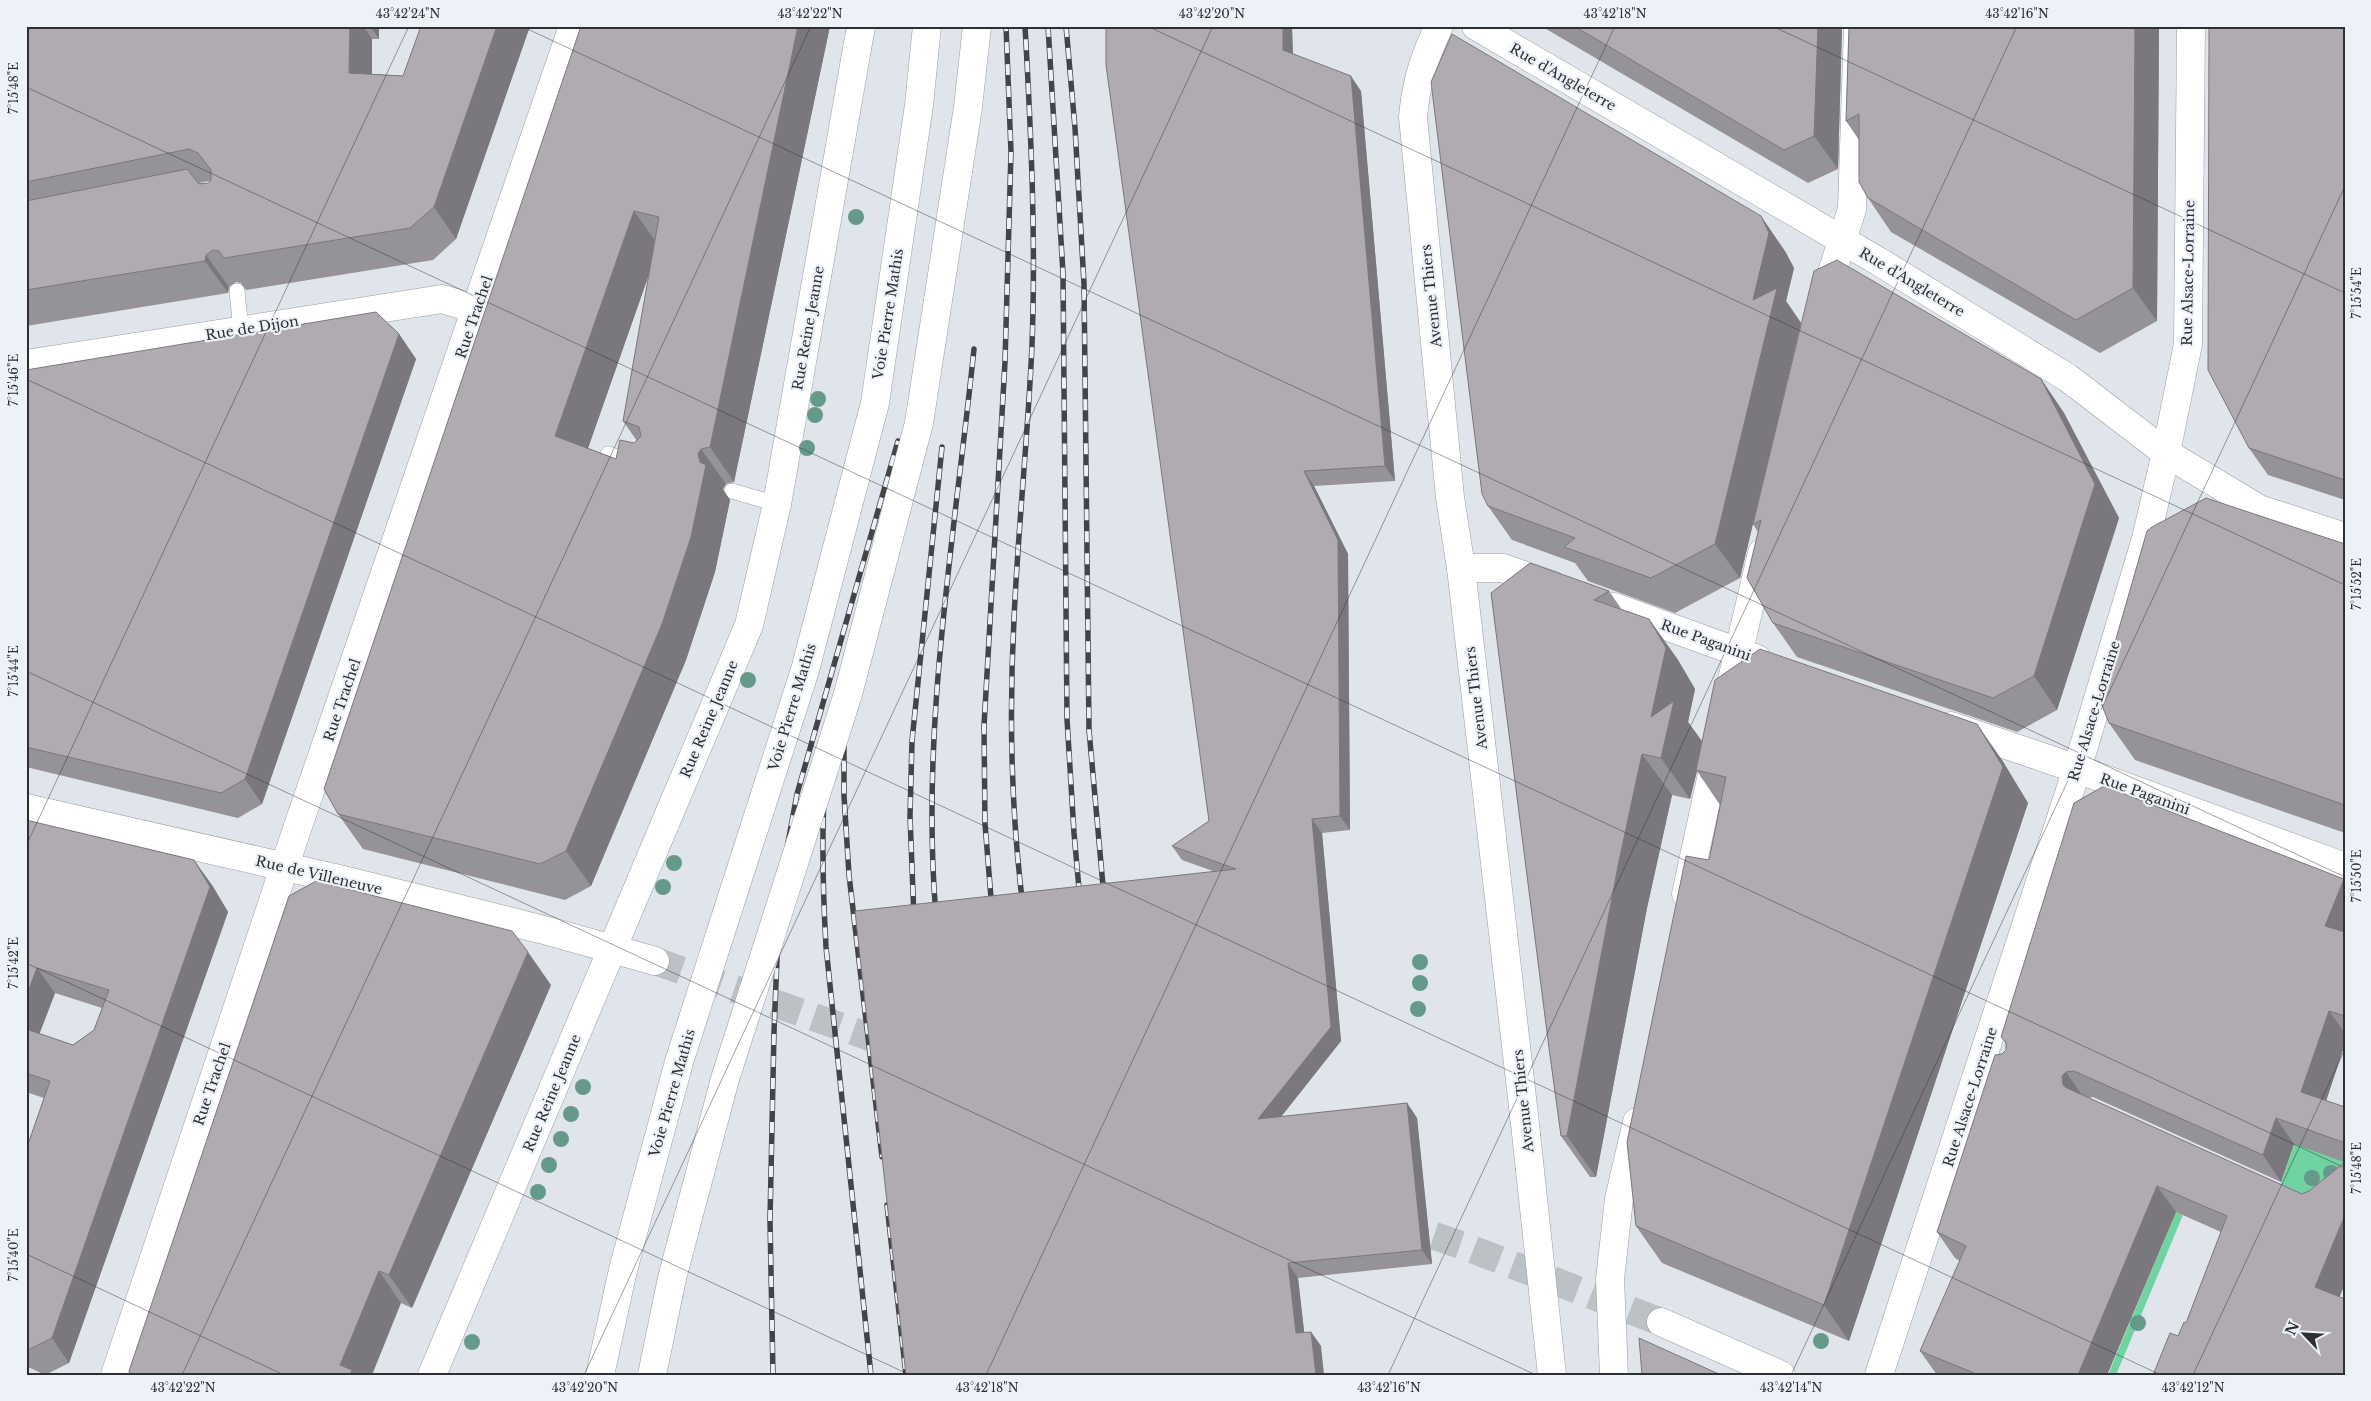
<svg xmlns="http://www.w3.org/2000/svg" width="2371" height="1401" viewBox="0 0 2371 1401" font-family="'Libre Baskerville',serif">
	<rect width="100%" height="100%" fill="#e0e5eb"/>
	<g fill="#6fd3a2">
		<polygon points="2300,1128 2345,1162 2313,1198 2280,1186"/>
		<polygon points="2176,1212 2183,1215 2116,1375 2108,1375"/>
	</g>
	<g fill="none" stroke-linecap="round" stroke-linejoin="round">
		<g stroke="#bcc1c6" stroke-width="28" stroke-dasharray="28 14" stroke-linecap="butt">
			<polyline points="655,961 904,1049"/>
			<polyline points="1394,1222 1461,1245 1661,1322"/>
		</g>
		<g stroke="#999da3" stroke-width="16">
			<g id="lane">
				<polyline points="237,291 241,330"/>
				<polyline points="608,454 634,462"/>
				<polyline points="732,491 777,504"/>
			</g>
		</g>
		<g stroke="#999da3" stroke-width="29">
			<g id="street">
				<polyline points="1476,26 1878,261 2068,378 2166,453 2259,509 2345,537"/>
				<polyline points="1824,298 1852,209 1858,26"/>
				<polyline points="26,364 442,299 476,309"/>
				<polyline points="1461,568 1503,568 1552,585"/>
				<polyline points="1614,607 1757,659"/>
				<polyline points="1727,701 1762,553"/>
				<polyline points="1951,726 2077,769 2345,867"/>
				<polyline points="1686,894 1717,751"/>
				<polyline points="115,1375 297,829 573,26"/>
				<polyline points="432,1375 749,625 777,504 861,26"/>
				<polyline points="1614,1375 1610,1279 1619,1199 1637,1122"/>
				<polyline points="1879,1375 2077,769 2146,539 2166,453 2188,344 2191,26"/>
			</g>
		</g>
		<g stroke="#999da3" stroke-width="29">
			<g id="secondary">
				<path d="M 1439,26 C 1424,58 1416,82 1413,117 L 1450,497 L 1461,568 L 1525,1124 L 1552,1375"/>
				<polyline points="26,808 343,880 548,931 655,961"/>
				<polyline points="1661,1322 1781,1375"/>
			</g>
		</g>
		<use href="#lane" stroke="#fff" stroke-width="15"/>
		<use href="#street" stroke="#fff" stroke-width="28"/>
		<use href="#secondary" stroke="#fff" stroke-width="28"/>
		<g stroke="#434448" stroke-width="5.5">
			<g id="rail">
				<polyline points="1048,26 1063,273 1067,719 1074,833 1080,900"/>
				<polyline points="1066,26 1075,128 1084,284 1089,730 1104,897"/>
				<path d="M 858,623 C 845,676 829,729 825,783 C 821,837 823,893 826,947 L 871,1375"/>
				<polyline points="852,673 844,731 844,796 849,875 882,1157"/>
				<path d="M 1023,907 C 1011,811 1009,715 1014,619 C 1018,528 1028,437 1032,345 C 1036,239 1031,132 1025,26"/>
				<polyline points="992,910 985,824 984,726 1005,362 1011,152 1006,26"/>
				<path d="M 936,915 C 920,730 955,534 974,349"/>
				<polyline points="914,918 910,816 912,741 942,447"/>
				<polyline points="887,1205 906,1375"/>
				<polyline points="773,1375 770,1220 774,1032 780,886 797,794 898,441"/>
			</g>
		</g>
		<use href="#rail" stroke="#edf2f8" stroke-width="4" stroke-dasharray="11" stroke-linecap="butt"/>
		<g stroke="#999da3" stroke-width="29" stroke-linecap="butt">
			<g id="highway-bridge">
				<polyline points="600,1375 623,1270 679,1062 805,670 875,403 919,105 927,26"/>
				<polyline points="652,1375 672,1278 725,1079 848,694 919,423 968,107 977,26"/>
			</g>
		</g>
		<use href="#highway-bridge" stroke="#fff" stroke-width="28"/>
	</g>
	<g fill="#659a8b">
		<circle cx="856" cy="217" r="8"/>
		<circle cx="818" cy="399" r="8"/>
		<circle cx="815" cy="415" r="8"/>
		<circle cx="807" cy="448" r="8"/>
		<circle cx="748" cy="680" r="8"/>
		<circle cx="674" cy="863" r="8"/>
		<circle cx="663" cy="887" r="8"/>
		<circle cx="1420" cy="962" r="8"/>
		<circle cx="1420" cy="983" r="8"/>
		<circle cx="1418" cy="1009" r="8"/>
		<circle cx="583" cy="1087" r="8"/>
		<circle cx="571" cy="1114" r="8"/>
		<circle cx="561" cy="1139" r="8"/>
		<circle cx="549" cy="1165" r="8"/>
		<circle cx="2331" cy="1173" r="8"/>
		<circle cx="2312" cy="1178" r="8"/>
		<circle cx="538" cy="1192" r="8"/>
		<circle cx="2138" cy="1323" r="8"/>
		<circle cx="1821" cy="1341" r="8"/>
		<circle cx="472" cy="1342" r="8"/>
	</g>
	<g fill="#969398" fill-rule="evenodd">
		<path d="M 26,26 L 530,26 L 456,239 L 433,260 L 246,290 L 241,283 L 236,282 L 229,287 L 228,293 L 26,326 ZM 421,27 L 403,76 L 372,74 L 372,39 L 379,39 L 379,28 ZM 210,181 L 208,183 L 199,183 L 204,182 Z"/>
		<path d="M 581,26 L 830,26 L 734,482 L 726,484 L 723,489 L 730,500 L 715,572 L 686,660 L 591,886 L 565,900 L 363,849 L 338,814 ZM 649,274 L 623,421 L 637,441 L 616,459 L 588,448 Z"/>
		<polygon points="1106,26 1292,26 1293,54 1361,91 1395,481 1314,486 1348,554 1350,830 1322,833 1341,1041 1281,1117 1407,1103 1417,1118 1432,1264 1298,1278 1304,1332 1311,1332 1321,1346 906,1375 1213,871 1182,860 1172,846 1209,821"/>
		<polygon points="1541,26 1842,26 1838,169 1808,183"/>
		<polygon points="1849,26 2159,26 2157,321 2100,353 1891,232 1868,198 1859,140 1846,121"/>
		<polygon points="2345,26 2345,500 2268,475 2249,448"/>
		<polygon points="1785,251 1794,268 1786,301 1801,323 1740,578 1675,613 1588,581 1575,563 1512,540 1488,506"/>
		<polygon points="399,334 416,359 262,804 238,818 26,767 26,370"/>
		<polygon points="2041,379 2064,413 2119,518 2057,710 2017,732 1797,657 1773,623 1758,532 1753,524"/>
		<polygon points="2345,544 2345,833 2135,760 2109,723"/>
		<polygon points="1609,591 1622,610 1649,619 1678,660 1695,689 1688,722 1702,741 2002,760 2028,803 1849,1341 1662,1263 1636,1226 1709,860 1720,805 1697,771 1690,799 1672,795 1647,908 1596,1177 1590,1177 1561,1136 1491,593"/>
		<path d="M 26,820 L 212,885 L 228,912 L 69,1363 L 45,1375 L 26,1366 L 26,1150 L 44,1098 L 26,1092 ZM 55,993 L 102,1008 L 94,1030 L 73,1045 L 39,1034 Z"/>
		<path d="M 2344,879 L 2345,880 L 2345,1044 L 2326,1101 L 2345,1107 L 2345,1284 L 2178,1336 L 2186,1323 L 2221,1232 L 2176,1212 L 2107,1375 L 1937,1375 L 1920,1351 L 1960,1261 L 1955,1258 L 1937,1232 L 2002,1054 L 2006,1050 L 2006,1044 L 2001,1037 ZM 2093,1097 L 2281,1182 L 2294,1144 L 2344,1162 L 2309,1191 L 2302,1194 L 2088,1098 Z"/>
		<polygon points="551,985 412,1308 401,1303 130,1375"/>
	</g>
	<g fill="#7a787c">
		<polygon points="350,26 363,26 372,39 372,105 349,73"/>
		<polygon points="370,26 378,26 379,28 379,39"/>
		<polygon points="497,26 530,26 456,239 434,207"/>
		<polygon points="798,26 830,26 734,482 710,447"/>
		<polygon points="1283,26 1292,26 1293,64 1283,50"/>
		<polygon points="1818,26 1842,26 1838,169 1814,136"/>
		<polygon points="2135,26 2159,26 2157,321 2133,288"/>
		<polygon points="1351,76 1361,91 1395,481 1385,466"/>
		<polygon points="634,211 659,246 580,471 555,436"/>
		<polygon points="1761,216 1785,251 1794,268 1786,301 1801,323 1740,578 1715,544 1753,300"/>
		<polygon points="206,255 229,287 228,293 205,261"/>
		<polygon points="399,334 416,359 262,804 245,779"/>
		<polygon points="2041,379 2064,413 2119,518 2057,710 2034,676"/>
		<polygon points="701,449 726,484 723,489 723,490 730,500 715,572 686,660 591,886 566,851 700,462 698,454"/>
		<polygon points="1304,471 1314,486 1348,554 1350,830 1340,816"/>
		<polygon points="1649,619 1678,660 1695,689 1688,722 1703,743 1696,770 1697,771 1690,799 1661,758 1651,717"/>
		<polygon points="1977,724 2002,760 2028,803 1849,1341 1824,1305"/>
		<polygon points="1642,754 1672,795 1647,908 1596,1177 1567,1136 1618,866"/>
		<polygon points="1312,819 1322,833 1341,1041 1268,1133 1258,1119"/>
		<polygon points="194,860 212,885 228,912 69,1363 52,1338"/>
		<polygon points="2344,879 2345,880 2345,948 2325,926"/>
		<polygon points="528,952 551,985 412,1308 389,1275"/>
		<polygon points="37,968 55,993 33,1051 26,1041 26,997"/>
		<polygon points="2329,1011 2345,1033 2345,1044 2320,1119 2301,1092"/>
		<polygon points="2066,1072 2084,1098 2080,1103 2063,1085 2062,1076"/>
		<polygon points="1407,1103 1417,1118 1432,1264 1422,1250"/>
		<polygon points="2276,1118 2294,1144 2281,1182 2263,1155"/>
		<polygon points="2157,1186 2176,1212 2107,1375 2078,1375"/>
		<polygon points="2344,1215 2345,1216 2345,1284 2333,1313 2315,1287"/>
		<polygon points="1288,1263 1298,1278 1306,1348 1296,1333"/>
		<polygon points="379,1271 401,1303 372,1375 347,1375 340,1365"/>
		<polygon points="1311,1332 1321,1346 1324,1375 1316,1375"/>
	</g>
	<g fill="#afabb1" stroke="#7a787c" fill-rule="evenodd">
		<polygon points="26,26 350,26 349,73 403,76 421,26 497,26 434,207 410,228 224,258 219,251 213,250 206,255 205,261 26,290 26,201 187,169 199,184 208,183 211,180 211,170 198,153 189,149 26,182"/>
		<path d="M 581,26 L 798,26 L 710,447 L 701,449 L 698,454 L 700,462 L 706,465 L 691,537 L 662,624 L 566,851 L 540,864 L 338,814 L 324,789 ZM 634,211 L 659,217 L 623,421 L 639,427 L 641,436 L 634,443 L 620,440 L 616,459 L 555,436 Z"/>
		<polygon points="1106,26 1283,26 1283,50 1351,76 1385,466 1304,471 1338,540 1340,816 1312,819 1331,1027 1258,1119 1407,1103 1422,1250 1288,1263 1296,1333 1311,1332 1316,1375 906,1375 855,911 1236,869 1172,846 1209,821 1106,65"/>
		<polygon points="1574,26 1818,26 1814,136 1784,150"/>
		<polygon points="1849,26 2135,26 2133,288 2076,320 1868,198 1859,182 1859,114 1846,121"/>
		<polygon points="2209,26 2345,26 2345,480 2249,448 2208,370"/>
		<polygon points="1452,34 1761,216 1769,233 1753,300 1777,288 1715,544 1651,578 1564,547 1575,538 1488,506 1482,494 1431,82"/>
		<polygon points="1837,260 2041,379 2095,484 2034,676 1993,698 1773,623 1747,578 1761,520 1753,524 1814,271"/>
		<polygon points="376,312 399,334 245,779 221,793 26,747 26,370"/>
		<polygon points="2206,498 2345,544 2345,805 2109,723 2099,698 2147,531 2152,527"/>
		<polygon points="1530,563 1609,591 1594,600 1649,619 1666,648 1651,717 1674,701 1661,758 1642,754 1618,866 1567,1136 1561,1136 1549,1048 1491,593"/>
		<polygon points="1760,649 1977,724 2003,767 1824,1305 1636,1226 1627,1142 1686,856 1709,860 1726,777 1696,770 1715,680"/>
		<polygon points="2104,786 2344,879 2325,926 2345,932 2345,1016 2329,1011 2301,1092 2345,1107 2345,1143 2276,1118 2263,1155 2074,1071 2066,1072 2062,1076 2063,1085 2067,1088 2302,1194 2309,1191 2345,1162 2345,1215 2315,1287 2345,1299 2345,1375 2153,1375 2170,1333 2178,1336 2184,1322 2186,1323 2227,1216 2157,1186 2078,1375 1979,1375 1920,1351 1966,1246 1937,1232 1995,1055 2002,1054 2006,1050 2006,1042 2001,1037 2074,803"/>
		<polygon points="26,820 194,860 210,887 52,1338 28,1350 26,1349 26,1150 50,1081 26,1073 26,1029 73,1045 94,1030 109,990 37,968 26,997"/>
		<polygon points="316,881 512,931 528,952 389,1275 379,1271 340,1365 352,1370 350,1375 130,1375 129,1371 289,896"/>
		<polygon points="1639,1338 1721,1375 1642,1375"/>
	</g>
	<path fill="none" stroke="#2e2f32" stroke-width="1" stroke-opacity="0.45" d="M 521,26 L 2345,877M 1147,26 L 2345,585M 1772,26 L 2345,293M 26,87 L 2345,1168M 26,379 L 2161,1375M 26,671 L 1536,1375M 26,846 L 409,26M 26,963 L 910,1375M 26,1254 L 284,1375M 182,1375 L 811,26M 584,1375 L 1213,26M 986,1375 L 1615,26M 1388,1375 L 2017,26M 1791,1375 L 2345,186M 2193,1375 L 2345,1049"/>
	<g text-anchor="middle" stroke-width="4.5" stroke-linejoin="round" paint-order="stroke">
		<g font-size="14" fill="#2e2f32" stroke="#edf2f8">
			<text transform="translate(1563 77) rotate(30)" y="5">Rue d'Angleterre</text>
			<text transform="translate(2188 273) rotate(-89)" y="5">Rue Alsace-Lorraine</text>
			<text transform="translate(1912 282) rotate(31)" y="5">Rue d'Angleterre</text>
			<text transform="translate(1431 296) rotate(-96)" y="5">Avenue Thiers</text>
			<text transform="translate(888 314) rotate(-81)" y="5">Voie Pierre Mathis</text>
			<text transform="translate(474 317) rotate(-71)" y="5">Rue Trachel</text>
			<text transform="translate(252 328) rotate(-9)" y="5">Rue de Dijon</text>
			<text transform="translate(808 328) rotate(-80)" y="5">Rue Reine Jeanne</text>
			<text transform="translate(1706 640) rotate(20)" y="5">Rue Paganini</text>
			<text transform="translate(1476 698) rotate(-97)" y="5">Avenue Thiers</text>
			<text transform="translate(342 700) rotate(-71)" y="5">Rue Trachel</text>
			<text transform="translate(792 707) rotate(-73)" y="5">Voie Pierre Mathis</text>
			<text transform="translate(2094 711) rotate(-73)" y="5">Rue Alsace-Lorraine</text>
			<text transform="translate(709 719) rotate(-67)" y="5">Rue Reine Jeanne</text>
			<text transform="translate(2145 794) rotate(20)" y="5">Rue Paganini</text>
			<text transform="translate(319 875) rotate(13)" y="5">Rue de Villeneuve</text>
			<text transform="translate(212 1084) rotate(-71)" y="5">Rue Trachel</text>
			<text transform="translate(552 1093) rotate(-67)" y="5">Rue Reine Jeanne</text>
			<text transform="translate(672 1093) rotate(-74)" y="5">Voie Pierre Mathis</text>
			<text transform="translate(1970 1097) rotate(-72)" y="5">Rue Alsace-Lorraine</text>
			<text transform="translate(1523 1101) rotate(-96)" y="5">Avenue Thiers</text>
		</g>
	</g>
	<rect width="2371" height="1401" fill="none" stroke="#edf2f8" stroke-width="55"/>
	<g transform="translate(2304 1334) rotate(295)" stroke="#edf2f8" stroke-width="4" paint-order="stroke">
	<path d="M0-4L9 19L0 12L-9 19Z" fill="#2e2f32"/>
	<text y="-8" font-size="14" font-weight="bold" text-anchor="middle" fill="#2e2f32">N</text>
	</g>
	<rect x="28" y="28" width="2316" height="1346" fill="none" stroke="#2e2f32" stroke-width="2"/>
	<g font-size="12" text-anchor="middle" fill="#2e2f32">
		<text x="408" y="18">43°42'24"N</text>
		<text x="810" y="18">43°42'22"N</text>
		<text x="1212" y="18">43°42'20"N</text>
		<text x="1615" y="18">43°42'18"N</text>
		<text x="2017" y="18">43°42'16"N</text>
		<text transform="translate(14 88) rotate(-90)" y="4">7°15'48"E</text>
		<text transform="translate(2357 293) rotate(-90)" y="4">7°15'54"E</text>
		<text transform="translate(14 380) rotate(-90)" y="4">7°15'46"E</text>
		<text transform="translate(2357 584) rotate(-90)" y="4">7°15'52"E</text>
		<text transform="translate(14 671) rotate(-90)" y="4">7°15'44"E</text>
		<text transform="translate(2357 876) rotate(-90)" y="4">7°15'50"E</text>
		<text transform="translate(14 963) rotate(-90)" y="4">7°15'42"E</text>
		<text transform="translate(2357 1168) rotate(-90)" y="4">7°15'48"E</text>
		<text transform="translate(14 1255) rotate(-90)" y="4">7°15'40"E</text>
		<text x="183" y="1392">43°42'22"N</text>
		<text x="585" y="1392">43°42'20"N</text>
		<text x="987" y="1392">43°42'18"N</text>
		<text x="1389" y="1392">43°42'16"N</text>
		<text x="1791" y="1392">43°42'14"N</text>
		<text x="2193" y="1392">43°42'12"N</text>
	</g>
</svg>
